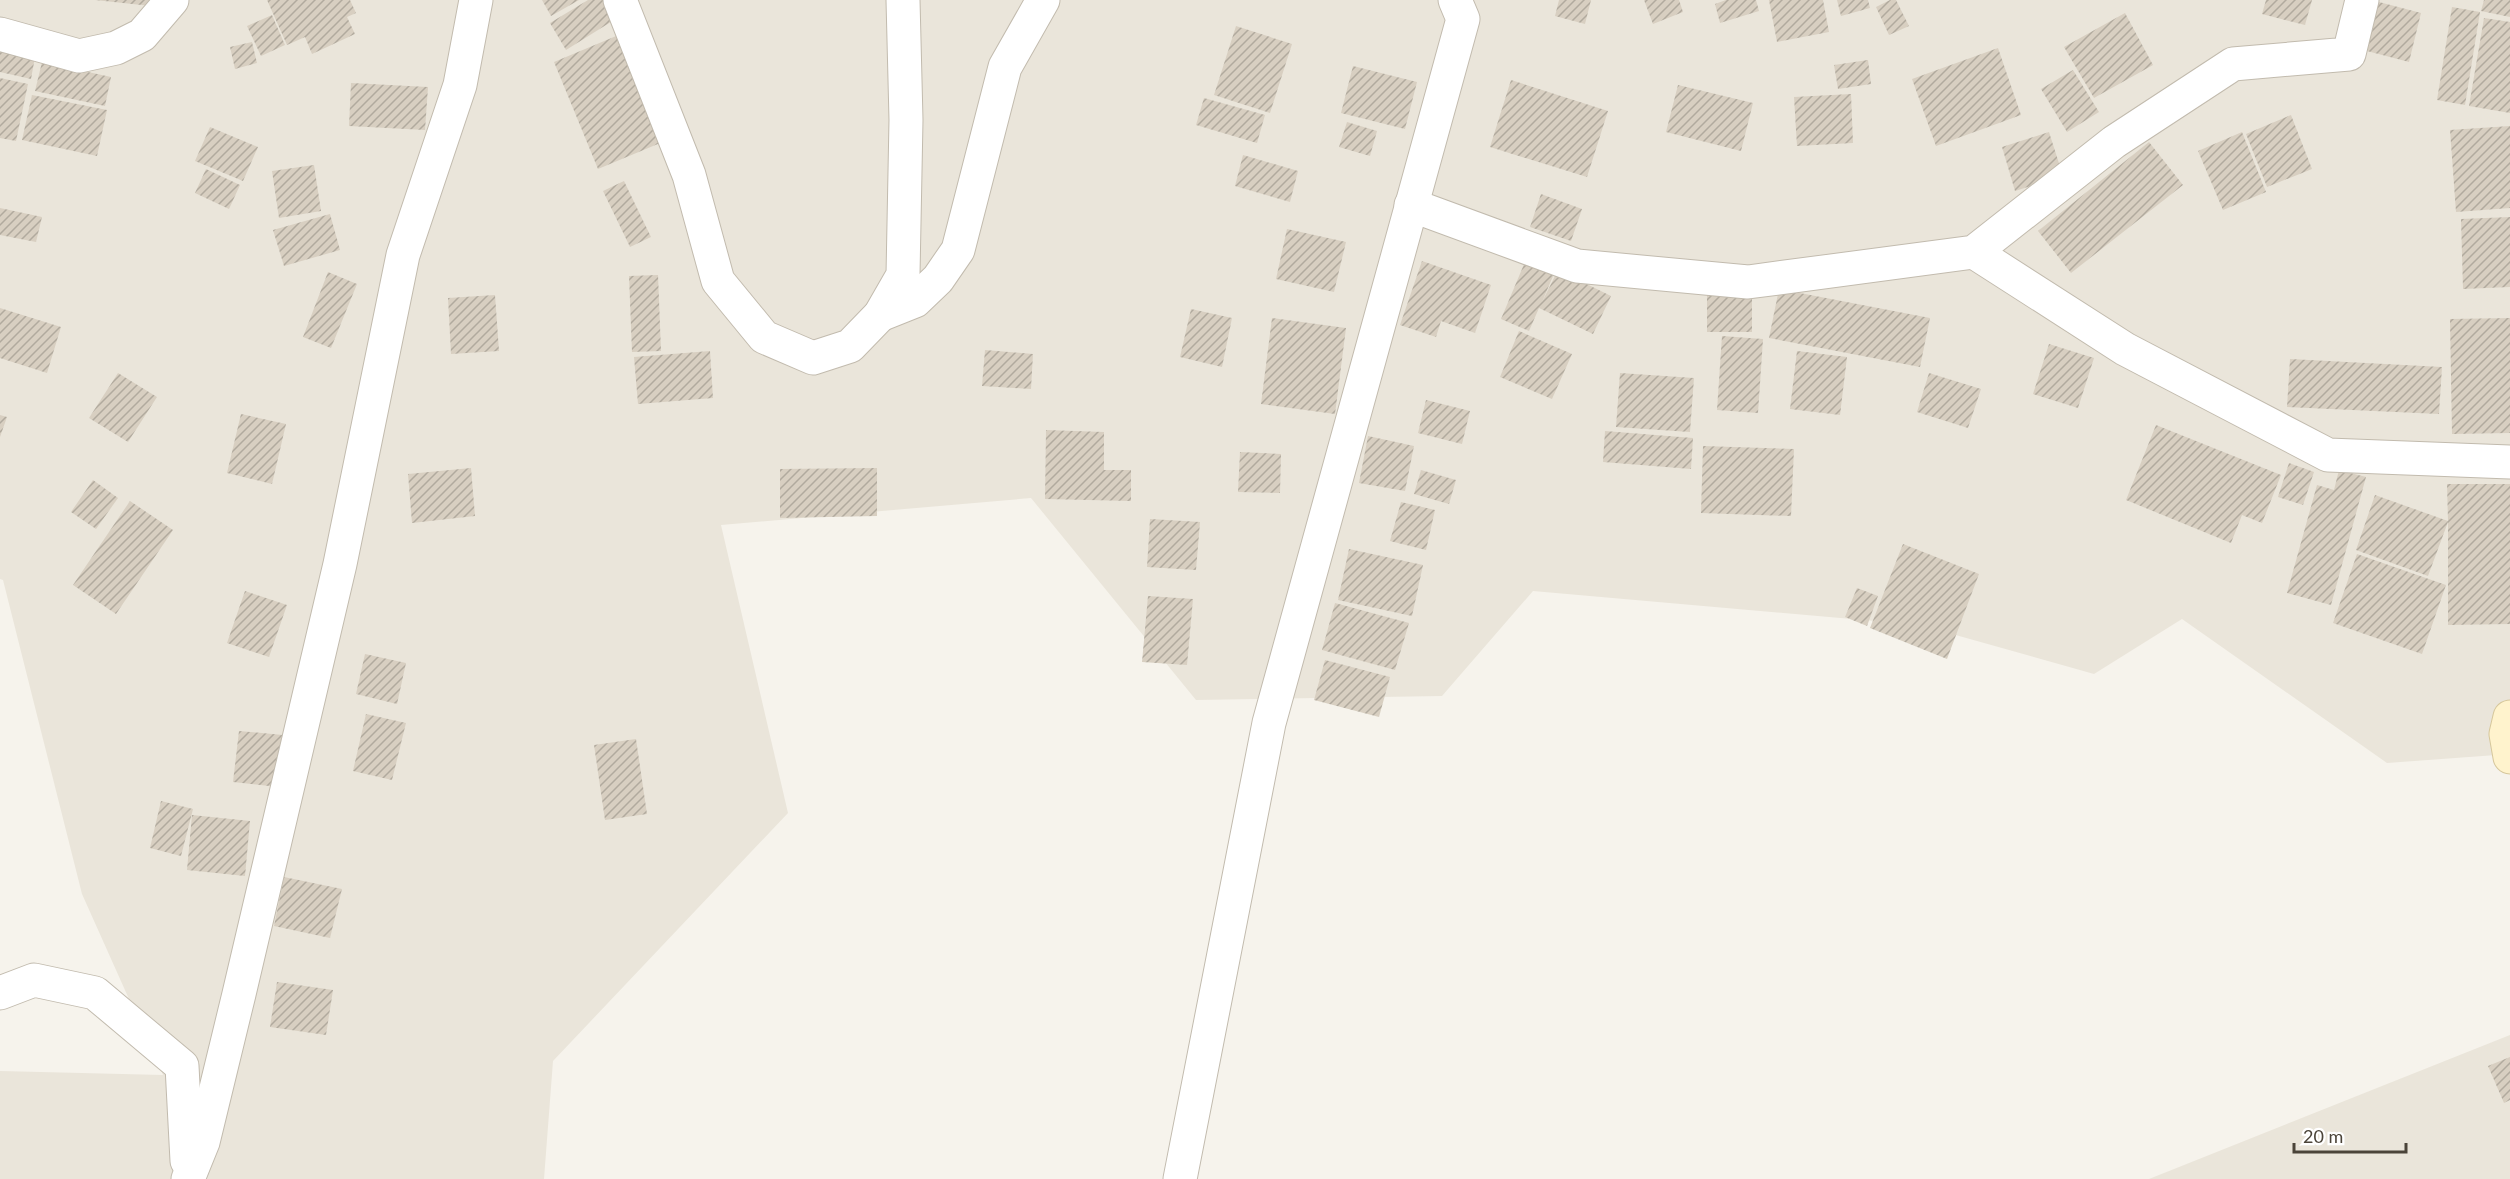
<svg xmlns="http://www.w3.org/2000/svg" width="2510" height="1179" viewBox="0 0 2510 1179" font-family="Lato,sans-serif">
	<defs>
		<pattern id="building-hatch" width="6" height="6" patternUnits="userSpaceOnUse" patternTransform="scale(1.5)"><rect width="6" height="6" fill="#d8cfc1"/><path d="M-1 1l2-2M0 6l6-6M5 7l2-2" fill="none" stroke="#b1aa9e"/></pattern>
	</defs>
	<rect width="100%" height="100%" fill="#f6f3ec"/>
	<g fill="#eae5da">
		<polygon points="0,0 2510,0 2510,754 2387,763 2182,619 2094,674 1920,625 1533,591 1442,696 1196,700 1031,498 721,525 788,813 553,1061 544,1179 0,1179 0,1071 163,1075 82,894 3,580 0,579"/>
		<polygon points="2510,1035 2510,1179 2149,1179"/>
	</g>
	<g fill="url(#building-hatch)">
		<polygon points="95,0 153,0 151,6"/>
		<polygon points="267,0 350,0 356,13 347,17 355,34 312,54 305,37 287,45"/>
		<polygon points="542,0 579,0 551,16"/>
		<polygon points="588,0 613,0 622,15 566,50 550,23"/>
		<polygon points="1559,0 1591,0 1585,24 1555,16"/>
		<polygon points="1644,0 1679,0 1683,12 1653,24"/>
		<polygon points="1726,0 1756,0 1759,11 1720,23 1715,4"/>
		<polygon points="1769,0 1823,0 1829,32 1777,42"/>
		<polygon points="1837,0 1868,0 1870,8 1841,16"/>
		<polygon points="1890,0 1896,0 1909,26 1889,35 1876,7"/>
		<polygon points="2266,0 2312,0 2305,25 2262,14"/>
		<polygon points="2484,0 2510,0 2510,17 2481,11"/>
		<polygon points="2379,2 2421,13 2409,62 2367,51"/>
		<polygon points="2452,7 2480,12 2465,105 2437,100"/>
		<polygon points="2125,13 2153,65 2094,98 2064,47"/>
		<polygon points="272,15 285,45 261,56 247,26"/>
		<polygon points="2484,18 2510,22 2510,113 2469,106"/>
		<polygon points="1236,26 1292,44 1270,113 1214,95"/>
		<polygon points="621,34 665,141 598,169 554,62"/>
		<polygon points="252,42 257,63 235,69 230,47"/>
		<polygon points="1998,48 2021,115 1936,146 1912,79"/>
		<polygon points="0,50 35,57 31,79 0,72"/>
		<polygon points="1868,60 1871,84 1838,89 1834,65"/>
		<polygon points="42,62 111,77 105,106 35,91"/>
		<polygon points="1353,66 1417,82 1405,129 1341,113"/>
		<polygon points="2073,70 2099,112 2067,132 2041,89"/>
		<polygon points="0,78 28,84 16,141 0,138"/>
		<polygon points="1511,80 1608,111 1587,177 1490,147"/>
		<polygon points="351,83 428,87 425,130 349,126"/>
		<polygon points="1678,85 1753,103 1741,151 1666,132"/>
		<polygon points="1851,94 1853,143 1797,146 1794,97"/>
		<polygon points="32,95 107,110 97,156 22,140"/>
		<polygon points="1204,98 1265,115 1257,143 1196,125"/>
		<polygon points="2291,115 2312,169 2267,187 2246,134"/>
		<polygon points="1347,122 1377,131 1370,156 1339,147"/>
		<polygon points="2510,126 2510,208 2456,212 2450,130"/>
		<polygon points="210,127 258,147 243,181 195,161"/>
		<polygon points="2049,132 2063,176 2015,191 2002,147"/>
		<polygon points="2242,132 2266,192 2223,210 2198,151"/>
		<polygon points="2149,142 2183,185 2071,273 2038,231"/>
		<polygon points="1243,155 1298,171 1290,202 1235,186"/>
		<polygon points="314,165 321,211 279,218 272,171"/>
		<polygon points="206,169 240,185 229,209 195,193"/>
		<polygon points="624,181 651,237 630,247 603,191"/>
		<polygon points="1541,194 1582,209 1571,241 1530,227"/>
		<polygon points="0,208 42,217 36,242 0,235"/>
		<polygon points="330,214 340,250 284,266 273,230"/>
		<polygon points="2510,217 2510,287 2463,289 2461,219"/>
		<polygon points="1287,229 1346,242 1334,292 1276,279"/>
		<polygon points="1527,257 1556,269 1542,302 1558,270 1611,296 1593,334 1539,308 1529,331 1501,319"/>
		<polygon points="1422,261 1491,285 1475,333 1441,321 1436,337 1400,325"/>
		<polygon points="328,272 357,284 331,348 303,337"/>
		<polygon points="658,275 661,351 632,352 629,276"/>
		<polygon points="1779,289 1930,318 1920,367 1769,338"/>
		<rect x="1707" y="292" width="45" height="40"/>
		<polygon points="495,295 499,351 451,354 448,298"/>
		<polygon points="0,308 61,327 47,373 0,358"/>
		<polygon points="1191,309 1232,318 1222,367 1180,357"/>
		<polygon points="1272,318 1346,328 1335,414 1261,404"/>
		<polygon points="2510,318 2510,433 2452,434 2450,319"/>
		<polygon points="1519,331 1572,354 1552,399 1500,377"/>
		<polygon points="1722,336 1763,339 1758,413 1717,410"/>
		<polygon points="2049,344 2094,358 2078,408 2033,394"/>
		<polygon points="985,350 1033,354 1031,389 982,386"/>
		<polygon points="710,351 713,398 638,404 634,357"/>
		<polygon points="1797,351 1847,357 1840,415 1790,409"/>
		<polygon points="2290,359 2442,367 2439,414 2287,407"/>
		<polygon points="118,373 157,397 128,442 89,418"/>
		<polygon points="1620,373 1694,378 1690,432 1616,427"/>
		<polygon points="1929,373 1981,389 1968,428 1917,412"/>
		<polygon points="1426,400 1470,411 1462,444 1418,433"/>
		<polygon points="241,414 286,424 272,484 227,473"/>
		<polygon points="0,415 7,417 0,437"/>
		<polygon points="2156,425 2281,475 2262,523 2242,515 2231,543 2126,500"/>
		<polygon points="1046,430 1104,432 1104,470 1131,470 1131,501 1045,499"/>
		<polygon points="1605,431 1693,438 1691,469 1603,462"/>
		<polygon points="1368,436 1414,446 1405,491 1359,483"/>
		<polygon points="1703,446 1794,449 1791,516 1701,513"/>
		<polygon points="1240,452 1281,454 1280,493 1238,492"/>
		<polygon points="2289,463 2314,472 2303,505 2278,497"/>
		<polygon points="471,468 475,516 412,523 408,474"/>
		<polygon points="877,468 877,516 780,518 780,469"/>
		<polygon points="1421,470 1456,480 1449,504 1414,494"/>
		<polygon points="2339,470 2366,477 2331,605 2287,593 2317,485 2334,490"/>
		<polygon points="93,480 118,498 96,529 71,512"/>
		<polygon points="2447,484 2510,484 2510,624 2448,625 2448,522 2428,576 2356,550 2375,495 2448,521"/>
		<polygon points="130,501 173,530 116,614 73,585"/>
		<polygon points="1401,502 1435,510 1426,550 1390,541"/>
		<polygon points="1150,519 1200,522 1196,570 1147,567"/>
		<polygon points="1903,544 1979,574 1947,659 1870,628"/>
		<polygon points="1349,549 1423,565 1412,616 1338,600"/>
		<polygon points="2357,554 2446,585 2422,654 2333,623"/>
		<polygon points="1857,588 1878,596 1867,626 1845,617"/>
		<polygon points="245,591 287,605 269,657 227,643"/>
		<polygon points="1148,596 1193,599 1187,665 1142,662"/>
		<polygon points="1335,603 1409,623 1395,670 1322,650"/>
		<polygon points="365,654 406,663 397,704 356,694"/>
		<polygon points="1325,660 1390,677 1379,717 1314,700"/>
		<polygon points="366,714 406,723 392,780 353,771"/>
		<polygon points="239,731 283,735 278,787 233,782"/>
		<polygon points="636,739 647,814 605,820 594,745"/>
		<polygon points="161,801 193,809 181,856 150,848"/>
		<polygon points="192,815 250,821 245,876 187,870"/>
		<polygon points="284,877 342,889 330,938 274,926"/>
		<polygon points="277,982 333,990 326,1035 270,1027"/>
		<polygon points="2510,1057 2510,1100 2504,1103 2488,1066"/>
	</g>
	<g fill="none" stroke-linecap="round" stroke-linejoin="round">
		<g stroke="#c2bbae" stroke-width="35">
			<g id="street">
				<polyline points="620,0 689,175 718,281 764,337 813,358 850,346 880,315 903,275 906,120 903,0"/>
				<polyline points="0,34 79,56 116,48 142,35 172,0"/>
				<polyline points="1411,205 1577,266 1748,282 1974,252 2114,142 2233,64 2349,54 2362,0"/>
				<polyline points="1974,252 2125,349 2328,455 2510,462"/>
				<polyline points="880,315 915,301 938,279 958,250 1005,67 1043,0"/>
				<polyline points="0,993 34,980 95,993 182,1066 187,1161"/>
				<polyline points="188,1179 203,1142 239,994 340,564 403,255 460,85 476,0"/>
				<polyline points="1180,1179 1269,723 1463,19 1455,0"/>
			</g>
		</g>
		<g stroke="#d6c79b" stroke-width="35">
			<polyline id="secondary" points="2510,717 2506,734 2510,757"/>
		</g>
		<use href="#street" stroke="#fff" stroke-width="33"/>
		<use href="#secondary" stroke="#fff3cd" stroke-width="33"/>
	</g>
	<path d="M2294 1143v9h112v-9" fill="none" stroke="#4b4439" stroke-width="3"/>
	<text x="2303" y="1143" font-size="18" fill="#4b4439" stroke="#ffffff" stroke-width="4.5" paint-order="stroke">20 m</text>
</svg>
